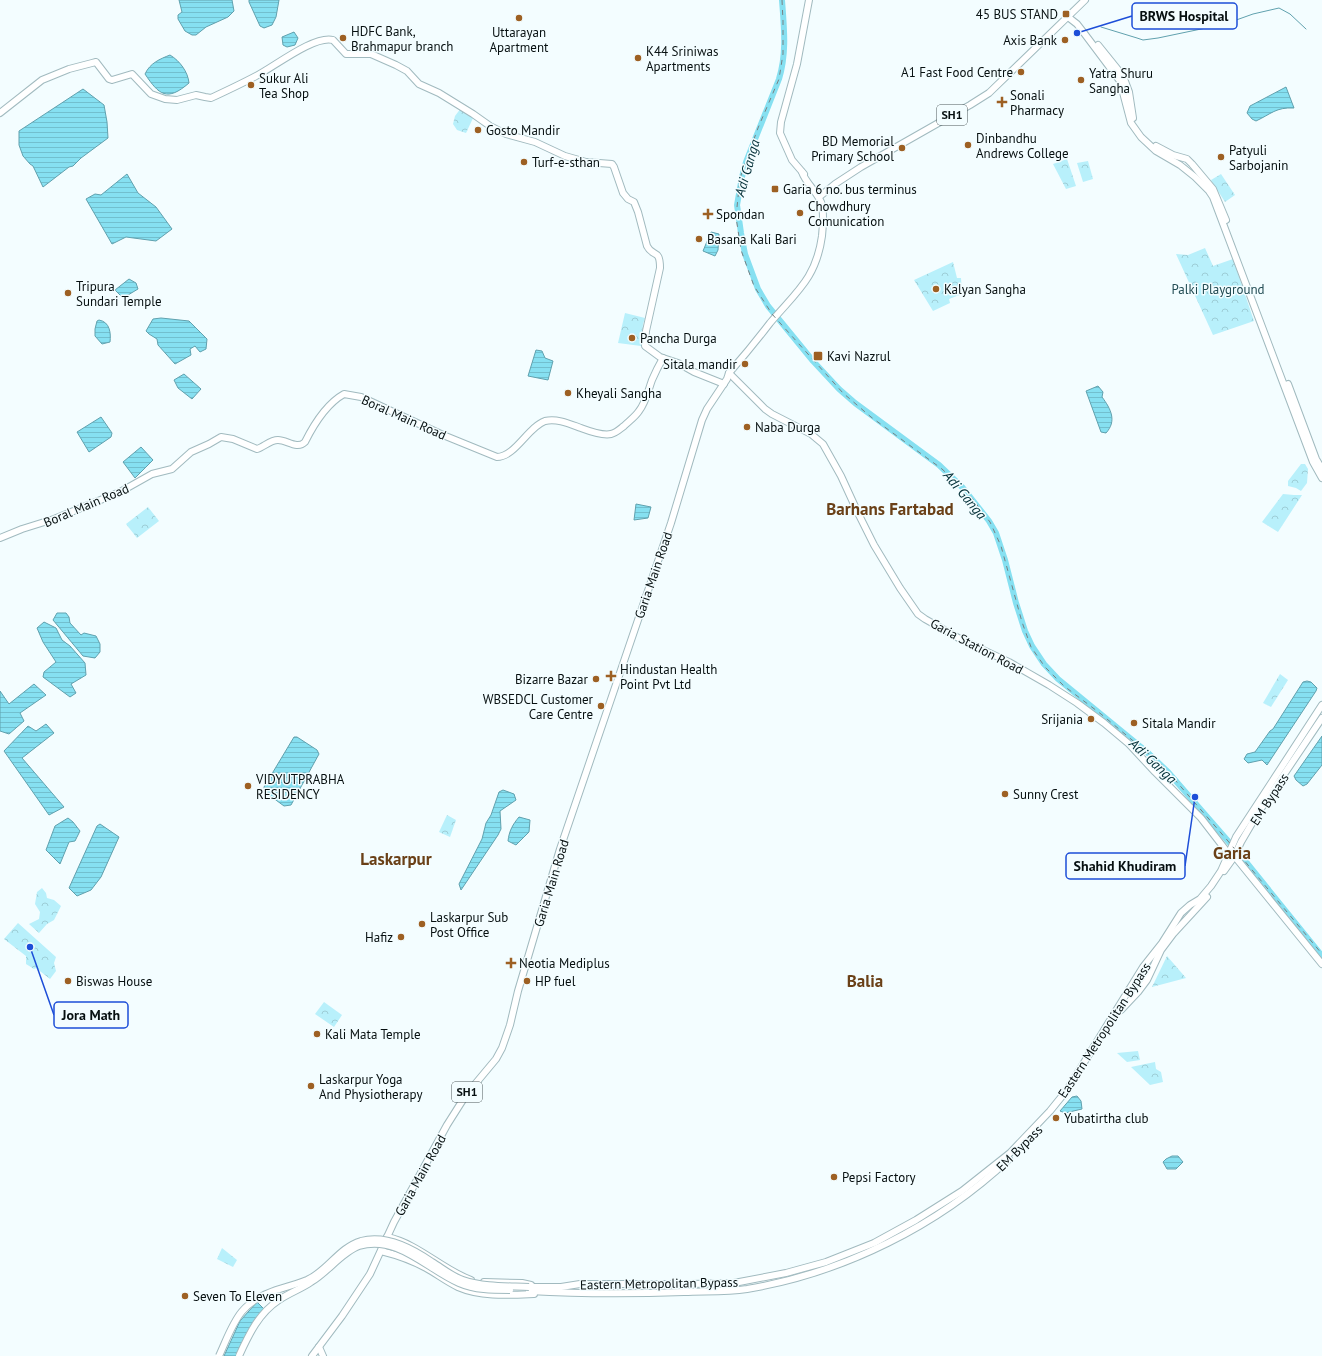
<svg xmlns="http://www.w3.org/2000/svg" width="1322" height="1356" viewBox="0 0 1322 1356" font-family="'PT Sans',sans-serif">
	<defs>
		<pattern id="forest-crowns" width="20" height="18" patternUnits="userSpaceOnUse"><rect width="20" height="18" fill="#b8f0fb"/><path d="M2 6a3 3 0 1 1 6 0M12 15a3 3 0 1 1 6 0" fill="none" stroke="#9dcdd6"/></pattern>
		<pattern id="water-rules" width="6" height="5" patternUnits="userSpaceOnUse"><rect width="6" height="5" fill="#86e0f1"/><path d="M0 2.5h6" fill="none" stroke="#72bfce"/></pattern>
	</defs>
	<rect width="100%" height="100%" fill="#f3fdff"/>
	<g fill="url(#forest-crowns)">
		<polygon points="461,108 474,116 466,133 457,130 453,124 455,116"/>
		<polygon points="1067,159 1076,186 1066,189 1053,164"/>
		<polygon points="1088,161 1093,179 1083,182 1077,163"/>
		<polygon points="1221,174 1235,195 1225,202 1211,180"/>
		<polygon points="1205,248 1213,266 1233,259 1254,321 1213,335 1176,254 1188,255"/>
		<polygon points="953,262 957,278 961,278 962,294 949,299 950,303 933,311 914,280"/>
		<polygon points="625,313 645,318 643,324 641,346 618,343"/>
		<polygon points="1301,464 1305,464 1308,469 1307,483 1301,491 1296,488 1288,486 1288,481"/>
		<polygon points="1283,494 1294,495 1302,495 1278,532 1262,522"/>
		<polygon points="148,507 159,521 137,538 126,524"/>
		<polygon points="1280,674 1288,680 1271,707 1263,703"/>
		<polygon points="447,815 456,820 450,837 439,832"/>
		<polygon points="42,888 46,893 47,898 54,900 61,906 54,920 47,924 39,933 29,924 39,919 40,912 35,904 37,892"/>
		<polygon points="18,923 56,957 54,963 56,971 50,979 36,968 34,969 26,964 26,956 4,939"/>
		<polygon points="1167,956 1186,978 1152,987"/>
		<polygon points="324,1002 342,1015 334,1027 315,1014"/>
		<polygon points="1138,1051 1140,1060 1127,1062 1117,1053"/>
		<polygon points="1155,1062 1156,1069 1161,1072 1163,1082 1150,1085 1131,1067"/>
		<polygon points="222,1248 237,1260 233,1267 217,1259"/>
	</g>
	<g fill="url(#water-rules)" stroke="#60a1ae">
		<polygon points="179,0 232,0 234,11 228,17 206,27 196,35 192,35 185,31 178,19 178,15 182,12"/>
		<polygon points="249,0 279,0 276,17 272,25 264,28 260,26 249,2"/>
		<polygon points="294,32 298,38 295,45 287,47 283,45 282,37"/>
		<path d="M 170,55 C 180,61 188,72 189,83 C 167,102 159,95 145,74 C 150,63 160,59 170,55 Z"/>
		<path d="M 1286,87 L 1294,108 C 1276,107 1271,114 1256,121 L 1252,119 L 1247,113 L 1250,106 Z"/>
		<polygon points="83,89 104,105 107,122 108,138 81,158 73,166 69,167 43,187 33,166 30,164 23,156 19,145 19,131"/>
		<polygon points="127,174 138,193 156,207 172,229 156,241 126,237 112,244 86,199 95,194 101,195"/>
		<polygon points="711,232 719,234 718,250 715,256 703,251"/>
		<polygon points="129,279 136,283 138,289 123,298 115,290"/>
		<polygon points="161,318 189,321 207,339 206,349 200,352 195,346 190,349 191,355 175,364 158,345 157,339 149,334 146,331 153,319"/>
		<path d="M 99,320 C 110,322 111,333 110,342 L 102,344 L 95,336 L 95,329 L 97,321 Z"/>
		<polygon points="536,350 542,351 545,358 553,361 548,380 528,376"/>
		<polygon points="184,374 201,389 192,399 178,388 174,380"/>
		<path d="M 1098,386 L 1103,392 L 1102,397 C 1111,409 1117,421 1106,433 L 1101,432 L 1086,391 Z"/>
		<polygon points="101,417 112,433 111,437 89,452 77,432"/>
		<polygon points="141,447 153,460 135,478 123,462"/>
		<polygon points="636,504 651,507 648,518 634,520"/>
		<polygon points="57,613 66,613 69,617 70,623 81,635 84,633 96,636 100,644 100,652 95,658 83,656 53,620"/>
		<polygon points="44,622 56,628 62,640 70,646 85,663 86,675 71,684 76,693 70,697 43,677 44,672 56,662 43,642 37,628"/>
		<polygon points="1307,681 1311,682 1317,688 1316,691 1267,765 1262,760 1248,763 1244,759 1247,754 1255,752 1270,731 1273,729 1303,682"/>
		<polygon points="34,684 46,695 20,713 24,721 9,734 0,731 0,691 9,704"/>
		<polygon points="46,724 54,733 22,758 64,807 49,815 4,751 28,726 36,731"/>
		<polygon points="1322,736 1322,765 1307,784 1303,786 1296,780 1294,776"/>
		<polygon points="294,737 297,737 317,750 319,754 291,805 284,806 265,792 264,787"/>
		<polygon points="503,790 514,794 516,800 500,811 501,829 498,835 461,890 459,884 482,839 486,823 491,815 499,792"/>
		<path d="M 519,817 L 530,820 L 529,832 L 516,845 L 508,841 C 509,831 513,824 519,817 Z"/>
		<polygon points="68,818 73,822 80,831 75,841 69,842 60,864 46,850 55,826"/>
		<polygon points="100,824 119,837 101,877 91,890 77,896 69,888 97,826"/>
		<polygon points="1077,1096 1081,1101 1082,1109 1065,1113 1060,1111 1072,1097"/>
		<polygon points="1172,1156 1178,1156 1183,1162 1176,1169 1167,1169 1163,1162 1166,1159"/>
		<polygon points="257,1302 264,1309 237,1356 224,1356 240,1321"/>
	</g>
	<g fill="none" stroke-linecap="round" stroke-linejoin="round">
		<polyline stroke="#60a1ae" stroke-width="1" points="1101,27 1137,38 1143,40 1158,38 1225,24 1253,14 1279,8 1290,14 1306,29"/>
		<path stroke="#86e0f1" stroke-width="6" d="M 782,0 C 784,27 787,53 779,79 L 746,162 L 742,177 L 737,205 L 741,233 L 745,254 L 758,289 L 768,306 L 813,361 L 839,389 L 855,403 L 939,465 L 963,488 L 989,521 L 996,533 L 1005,560 L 1016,603 L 1025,631 L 1032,646 L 1044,664 L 1058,679 L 1147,752 L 1168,772 L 1242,857 L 1322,956"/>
		<g stroke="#a1babf" stroke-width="8">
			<g id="major">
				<polyline points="1068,17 1077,24 1084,33 1120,81 1131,123 1141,137 1156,151 1180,165 1195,177 1209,191 1213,197 1313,462 1322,478"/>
				<polyline points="1098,45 1123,76 1129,92 1133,118"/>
				<path d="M 0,113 L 42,80 L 69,69 L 92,63 L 96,62 L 109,79 L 112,80 L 132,74 L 151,94 L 165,99 L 177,100 L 196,95 L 205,97 L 211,98 C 226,91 241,84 256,76 C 274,67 314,35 333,40 L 346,54 L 371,54 L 396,65 L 407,71 L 419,84 L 439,93 L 473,114 L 490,126 L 506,134 L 535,142 L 565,156 L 586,162 L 612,164 L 614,167 L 623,193 L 628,199 L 634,202 L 638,212 L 647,246 C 653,258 660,248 660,268 L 646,331 L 645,346 L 660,357 L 678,363 L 694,372 L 724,384"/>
				<polyline points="1156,146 1173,155 1187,159 1192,164 1213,189 1226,220"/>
				<polyline points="804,174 792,160 780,133 781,122 797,64 809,0"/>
				<polyline points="819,197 835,184 861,167 970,105 989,93 1085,0"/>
				<polyline points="729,373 765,409 772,414 811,434 823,444 841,476 858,513 874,545 900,588 918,614 925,619 962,640 1009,662 1049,685 1077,703 1104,723 1129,744 1155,772 1201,818 1228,853 1236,858 1322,964"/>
				<polyline points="1288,384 1316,459 1322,469"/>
				<path d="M 0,538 L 22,529 L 54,519 L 120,492 L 152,474 L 172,469 L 191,452 L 209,444 L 221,437 L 233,439 L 257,449 C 264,447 270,440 278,440 C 287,440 297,450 305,442 C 314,424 326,404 344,394 L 361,397 L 443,435 L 497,457 C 515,457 528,427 545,421 C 557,418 570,424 581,428 C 589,431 602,436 611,434 C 616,433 620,429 624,426 C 629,421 635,417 639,411 C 646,402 648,391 652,380 C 655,373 659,365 663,358"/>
				<polyline points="1224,871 1234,857 1241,842 1258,813 1322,718"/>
				<polyline points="1121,1010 1138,992 1147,980 1161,950 1173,934 1207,897"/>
				<path d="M 387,1237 C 419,1244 441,1269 471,1280"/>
				<path d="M 381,1251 C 397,1255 412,1260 426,1268 C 437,1274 447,1282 458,1287 C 481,1297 509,1295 534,1294"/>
				<polyline points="484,1282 522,1283 531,1285"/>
				<polyline points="529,1287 561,1287 580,1284 690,1284 734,1283 786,1273 826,1262 874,1243 916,1220 962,1191 1010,1153 1050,1111 1067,1090 1143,967 1162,943 1181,913 1190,905 1200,899 1211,886 1221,871 1236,837 1322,705"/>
				<path d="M 529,1291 C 581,1294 632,1294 684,1292 C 705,1291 726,1292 747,1289 C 843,1273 938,1226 1009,1159"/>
				<polyline points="319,1347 323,1356"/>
				<path d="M 312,1356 L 342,1316 L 370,1274 L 394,1222 L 447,1125 L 466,1095 L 496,1059 L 502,1048 L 510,1025 L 518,991 L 560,849 L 671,523 L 702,420 L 707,409 L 727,379 L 729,373 C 743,357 757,340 770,323 C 796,292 816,279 822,236 C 823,226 824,215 822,205 C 819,193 806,184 802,172"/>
			</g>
		</g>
		<use href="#major" stroke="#fff" stroke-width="6"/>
		<polyline stroke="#788183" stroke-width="1" stroke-dasharray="5 5" stroke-linecap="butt" points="782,0 783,21 783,54 779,79 758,128 740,178 736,217 741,250 754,286 772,314 843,393 871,417 942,469 968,493 990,522 1001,546 1022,622 1031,647 1045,667 1064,686 1101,714 1162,765 1228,841 1322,954"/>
		<g stroke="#a1babf" stroke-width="8" stroke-linecap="butt">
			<g id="major-bridge">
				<path d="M 219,1356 C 234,1323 238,1303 276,1290 C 286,1287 297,1284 307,1280 C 328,1271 338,1248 361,1241 C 386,1234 412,1248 432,1262 C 442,1268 451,1276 463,1280 C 484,1287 507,1286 529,1287"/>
				<path d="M 239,1356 C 249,1334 259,1313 279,1300 C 289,1293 301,1289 311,1282 C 327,1273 342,1252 359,1246 C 397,1234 428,1270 459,1283 C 475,1290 492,1290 510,1290"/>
			</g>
		</g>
		<use href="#major-bridge" stroke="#fff" stroke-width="6"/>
	</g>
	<g fill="#9d6023" stroke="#f3fdff" stroke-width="1.5">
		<rect x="1062" y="10" width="8" height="8" rx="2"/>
		<circle cx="519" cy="18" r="4"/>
		<circle cx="343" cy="38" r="4"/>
		<circle cx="1065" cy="40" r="4"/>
		<circle cx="638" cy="58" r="4"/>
		<circle cx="1021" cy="72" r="4"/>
		<circle cx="1081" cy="80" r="4"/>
		<circle cx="251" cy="85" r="4"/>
		<path d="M1000 96h4v4h4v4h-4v4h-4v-4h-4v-4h4z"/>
		<circle cx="478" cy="130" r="4"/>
		<circle cx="968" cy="145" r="4"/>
		<circle cx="902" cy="148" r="4"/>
		<circle cx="1221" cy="157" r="4"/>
		<circle cx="524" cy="162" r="4"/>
		<rect x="771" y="185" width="8" height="8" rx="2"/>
		<circle cx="800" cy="213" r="4"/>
		<path d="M706 208h4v4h4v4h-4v4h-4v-4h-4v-4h4z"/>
		<circle cx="699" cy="239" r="4"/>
		<circle cx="936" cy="289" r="4"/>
		<circle cx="68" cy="293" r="4"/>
		<circle cx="632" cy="338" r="4"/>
		<rect x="813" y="351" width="10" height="10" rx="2"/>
		<circle cx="745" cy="364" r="4"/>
		<circle cx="568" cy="393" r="4"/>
		<circle cx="747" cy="427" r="4"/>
		<path d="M609 670h4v4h4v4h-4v4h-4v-4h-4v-4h4z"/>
		<circle cx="596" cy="679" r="4"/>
		<circle cx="601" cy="706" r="4"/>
		<circle cx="1091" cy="719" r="4"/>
		<circle cx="1134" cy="723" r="4"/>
		<circle cx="248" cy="786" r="4"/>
		<circle cx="1005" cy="794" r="4"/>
		<circle cx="422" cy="924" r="4"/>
		<circle cx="401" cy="937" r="4"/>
		<path d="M509 957h4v4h4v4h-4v4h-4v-4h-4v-4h4z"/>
		<circle cx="68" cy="981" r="4"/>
		<circle cx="527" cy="981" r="4"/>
		<circle cx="317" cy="1034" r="4"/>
		<circle cx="311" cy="1086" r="4"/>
		<circle cx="1056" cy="1118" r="4"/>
		<circle cx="834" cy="1177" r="4"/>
		<circle cx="185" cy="1296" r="4"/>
	</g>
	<g text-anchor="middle" stroke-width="3" stroke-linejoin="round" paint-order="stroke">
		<g fill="#f3fdff" stroke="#4d5658" stroke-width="1">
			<rect x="937" y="105" width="30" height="20" rx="3"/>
			<rect x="452" y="1082" width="30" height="20" rx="3"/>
		</g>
		<g font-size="12" font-weight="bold" fill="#060f10">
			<text x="952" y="119">SH1</text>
			<text x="467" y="1096">SH1</text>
		</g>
		<g font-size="13" fill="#060f10" stroke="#f3fdff" text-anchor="start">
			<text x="1058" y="19" text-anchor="end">45 BUS STAND</text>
			<text x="351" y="36">HDFC Bank,<tspan x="351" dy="15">Brahmapur branch</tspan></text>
			<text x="519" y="37" text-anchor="middle">Uttarayan<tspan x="519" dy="15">Apartment</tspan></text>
			<text x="1057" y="45" text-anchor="end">Axis Bank</text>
			<text x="646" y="56">K44 Sriniwas<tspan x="646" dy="15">Apartments</tspan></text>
			<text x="1013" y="77" text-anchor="end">A1 Fast Food Centre</text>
			<text x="1089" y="78">Yatra Shuru<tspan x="1089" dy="15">Sangha</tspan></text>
			<text x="259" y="83">Sukur Ali<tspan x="259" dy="15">Tea Shop</tspan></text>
			<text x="1010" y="100">Sonali<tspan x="1010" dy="15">Pharmacy</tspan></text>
			<text x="486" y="135">Gosto Mandir</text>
			<text x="976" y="143">Dinbandhu<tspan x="976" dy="15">Andrews College</tspan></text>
			<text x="894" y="146" text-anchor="end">BD Memorial<tspan x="894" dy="15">Primary School</tspan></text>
			<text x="1229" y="155">Patyuli<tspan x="1229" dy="15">Sarbojanin</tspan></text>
			<text x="532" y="167">Turf-e-sthan</text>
			<text x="783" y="194">Garia 6 no. bus terminus</text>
			<text x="808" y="211">Chowdhury<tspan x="808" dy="15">Comunication</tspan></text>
			<text x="716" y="219">Spondan</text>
			<text x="707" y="244">Basana Kali Bari</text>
			<text x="76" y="291">Tripura<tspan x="76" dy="15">Sundari Temple</tspan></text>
			<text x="944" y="294">Kalyan Sangha</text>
			<text x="640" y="343">Pancha Durga</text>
			<text x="827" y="361">Kavi Nazrul</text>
			<text x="737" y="369" text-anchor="end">Sitala mandir</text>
			<text x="576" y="398">Kheyali Sangha</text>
			<text x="755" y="432">Naba Durga</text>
			<text x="620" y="674">Hindustan Health<tspan x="620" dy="15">Point Pvt Ltd</tspan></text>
			<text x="588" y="684" text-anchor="end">Bizarre Bazar</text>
			<text x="593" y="704" text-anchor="end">WBSEDCL Customer<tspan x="593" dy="15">Care Centre</tspan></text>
			<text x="1083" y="724" text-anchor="end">Srijania</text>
			<text x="1142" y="728">Sitala Mandir</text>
			<text x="256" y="784">VIDYUTPRABHA<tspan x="256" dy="15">RESIDENCY</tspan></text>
			<text x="1013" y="799">Sunny Crest</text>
			<text x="430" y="922">Laskarpur Sub<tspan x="430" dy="15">Post Office</tspan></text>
			<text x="393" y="942" text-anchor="end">Hafiz</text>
			<text x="519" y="968">Neotia Mediplus</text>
			<text x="76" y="986">Biswas House</text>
			<text x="535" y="986">HP fuel</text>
			<text x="325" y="1039">Kali Mata Temple</text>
			<text x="319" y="1084">Laskarpur Yoga<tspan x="319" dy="15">And Physiotherapy</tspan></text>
			<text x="1064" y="1123">Yubatirtha club</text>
			<text x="842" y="1182">Pepsi Factory</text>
			<text x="193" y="1301">Seven To Eleven</text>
		</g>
		<g font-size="13" fill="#214b53" stroke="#f3fdff">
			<text x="1218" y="294">Palki Playground</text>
		</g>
		<g font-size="13" fill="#060f10" stroke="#f3fdff">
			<text transform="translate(404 417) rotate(24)" y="5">Boral Main Road</text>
			<text transform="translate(86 505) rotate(-23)" y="5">Boral Main Road</text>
			<text transform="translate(653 575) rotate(-71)" y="5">Garia Main Road</text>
			<text transform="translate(977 646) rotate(28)" y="5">Garia Station Road</text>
			<text transform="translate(1269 799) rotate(-57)" y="5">EM Bypass</text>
			<text transform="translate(551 883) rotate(-73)" y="5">Garia Main Road</text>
			<text transform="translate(1104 1030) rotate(-57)" y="5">Eastern Metropolitan Bypass</text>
			<text transform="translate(1019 1148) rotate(-45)" y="5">EM Bypass</text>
			<text transform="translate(420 1175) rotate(-61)" y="5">Garia Main Road</text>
			<text transform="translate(659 1283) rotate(-1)" y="5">Eastern Metropolitan Bypass</text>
		</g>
		<g font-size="14" font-style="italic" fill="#033038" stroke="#f3fdff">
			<text transform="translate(747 168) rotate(-74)" y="5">Adi Ganga</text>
			<text transform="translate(965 495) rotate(50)" y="5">Adi Ganga</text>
			<text transform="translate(1153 761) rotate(43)" y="5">Adi Ganga</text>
		</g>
		<g font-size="17" font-weight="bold" fill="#6a4017" stroke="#f3fdff">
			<text x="890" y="515">Barhans Fartabad</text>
			<text x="1232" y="859">Garia</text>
			<text x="396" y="865">Laskarpur</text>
			<text x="865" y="987">Balia</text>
		</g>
	</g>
	<path fill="none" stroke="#1d4ed8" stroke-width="1.5" d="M1077 33L1132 16M1195 797L1185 866M30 947L54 1015"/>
	<g fill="#1d4ed8" stroke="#f3fdff" stroke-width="1.5">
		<circle cx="1077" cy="33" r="4"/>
		<circle cx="1195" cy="797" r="4"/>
		<circle cx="30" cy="947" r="4"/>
	</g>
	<g fill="#f3fdff" stroke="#1d4ed8" stroke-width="1.5">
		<rect x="1132" y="3" width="105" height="26" rx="4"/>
		<rect x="1066" y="853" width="119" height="26" rx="4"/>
		<rect x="54" y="1002" width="74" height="26" rx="4"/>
	</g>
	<g font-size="14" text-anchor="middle" font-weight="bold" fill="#060f10">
		<text x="1184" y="21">BRWS Hospital</text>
		<text x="1125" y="871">Shahid Khudiram</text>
		<text x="91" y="1020">Jora Math</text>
	</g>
</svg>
